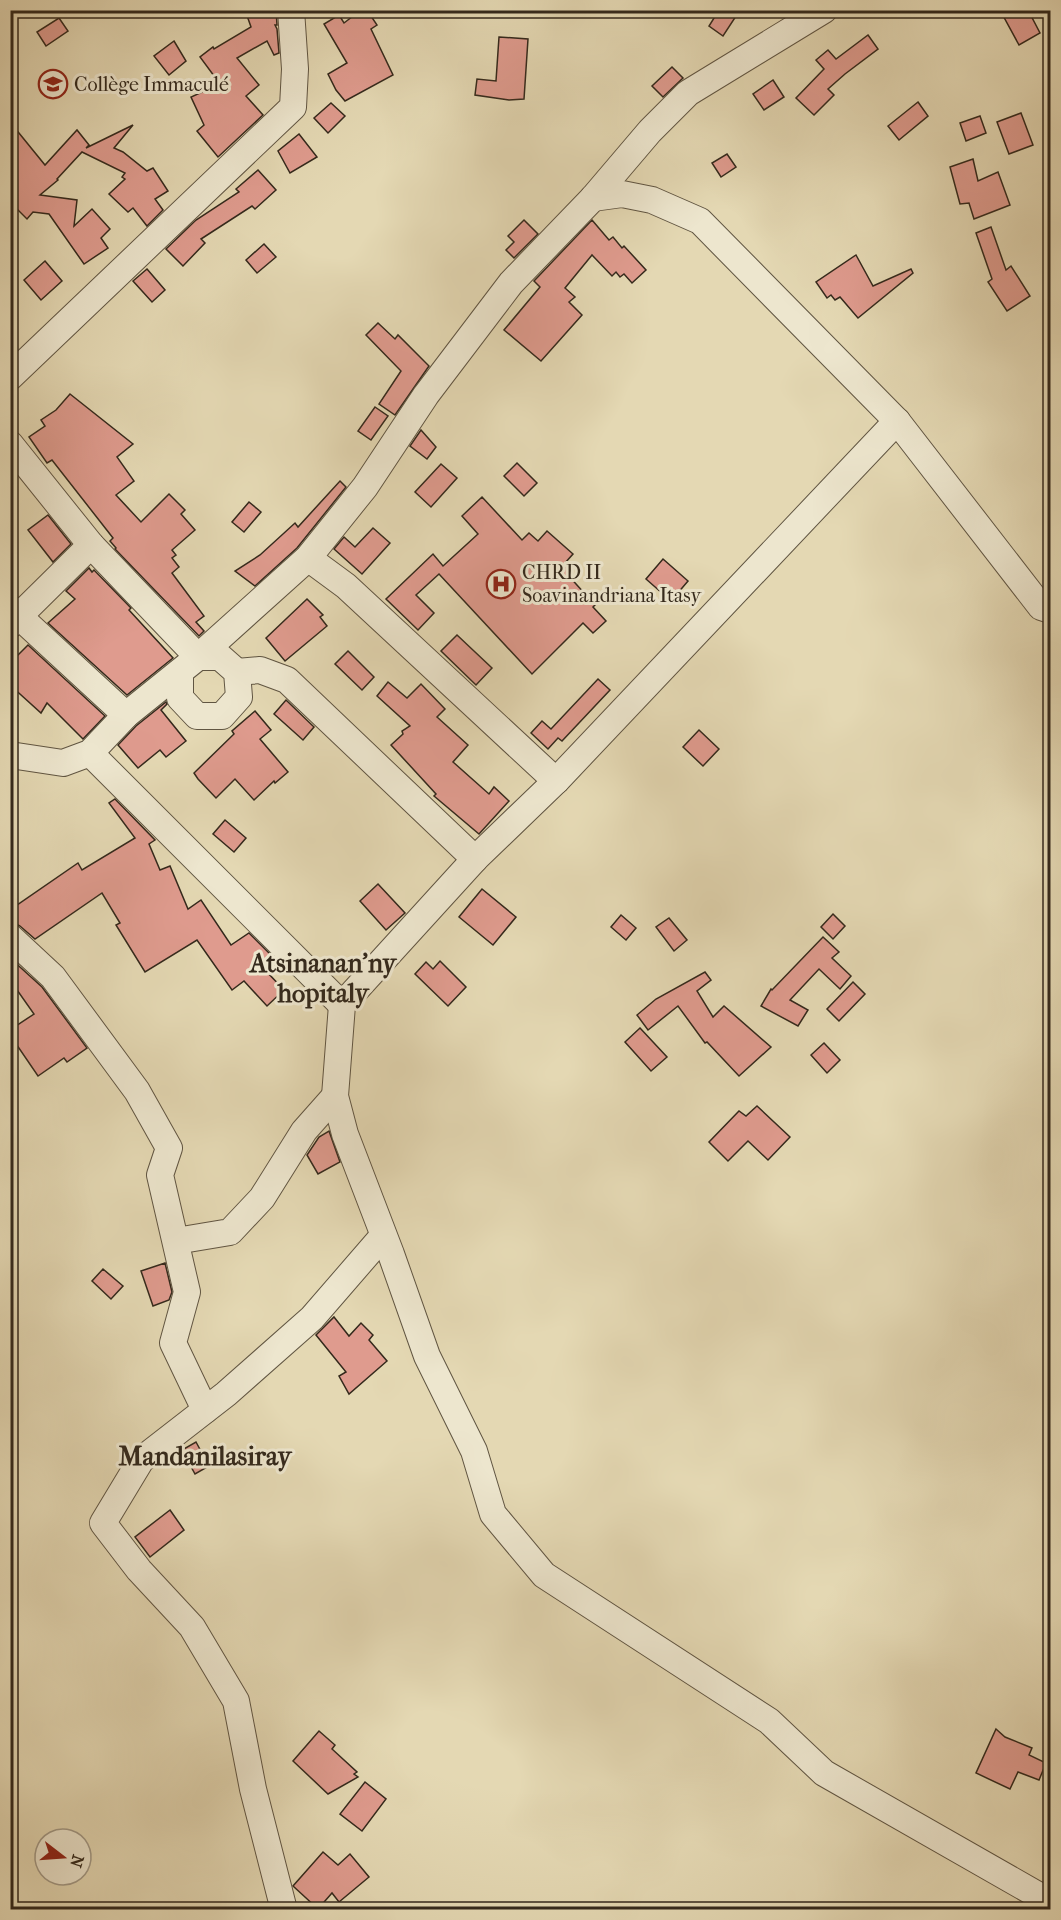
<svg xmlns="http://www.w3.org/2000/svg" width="1061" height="1920" viewBox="0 0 1061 1920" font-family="'IM FELL French Canon',serif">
	<rect width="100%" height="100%" fill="#e4d8b3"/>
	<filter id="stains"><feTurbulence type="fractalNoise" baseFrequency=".00333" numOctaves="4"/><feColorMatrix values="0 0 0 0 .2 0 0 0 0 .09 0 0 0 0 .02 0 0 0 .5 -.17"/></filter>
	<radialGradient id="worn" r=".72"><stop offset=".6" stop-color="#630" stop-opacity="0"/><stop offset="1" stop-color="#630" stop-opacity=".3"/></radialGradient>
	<g fill="#df9b8e" stroke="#34291c" stroke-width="1.5">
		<polygon points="245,10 276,10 277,25 275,25 277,29 279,53 274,55 267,41 237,58 259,85 246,96 263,115 218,157 197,131 204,125 191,97 220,84 200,57 213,47 214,49 251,27"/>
		<polygon points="361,10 367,10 377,25 371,29 393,75 345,101 336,90 328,74 347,63 324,24 339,15 344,23"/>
		<polygon points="719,10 740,10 723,36 709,26"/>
		<polygon points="1000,10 1028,10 1040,33 1019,45"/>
		<polygon points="59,18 68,31 46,46 37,32"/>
		<polygon points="868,35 878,49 845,74 828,89 834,95 814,115 796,98 824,69 816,60 828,50 836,59"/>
		<polygon points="499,37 528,39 524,99 509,100 475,95 477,79 496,81"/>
		<polygon points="174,41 186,61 169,75 154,56"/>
		<polygon points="672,67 683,78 663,97 652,86"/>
		<polygon points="773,80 784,97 764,110 753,94"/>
		<polygon points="918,102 928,116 899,140 888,126"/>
		<polygon points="331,103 345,116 328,133 314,118"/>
		<polygon points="1021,113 1033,145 1009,154 997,122"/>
		<polygon points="980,116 986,133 966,141 960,123"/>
		<polygon points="10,122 45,165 77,130 89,145 86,148 133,125 114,148 123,152 147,171 153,168 168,191 155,199 163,210 147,226 133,208 128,212 109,194 125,179 122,177 125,173 82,152 57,179 58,180 40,195 77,200 74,226 92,209 110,229 101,238 108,248 84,264 49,214 33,212 27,219 10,202"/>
		<polygon points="299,134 317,157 290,173 278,151"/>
		<polygon points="727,154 736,167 721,177 712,163"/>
		<polygon points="973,159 978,181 998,172 1010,205 974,219 969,203 960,204 950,167"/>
		<polygon points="258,170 276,190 255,209 252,206 201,239 205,243 183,266 166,249 196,220 239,192 236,189"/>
		<polygon points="524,220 538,234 514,258 506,250 514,242 508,236"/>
		<polygon points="592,220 609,240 613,237 622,248 624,246 646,270 632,283 624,274 620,277 616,272 612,276 592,255 565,288 575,297 569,302 582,315 541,361 504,330 540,287 534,281"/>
		<polygon points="991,227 1006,270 1011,266 1030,296 1007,311 988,282 992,279 976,233"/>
		<polygon points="264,244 276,257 257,273 246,260"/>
		<polygon points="856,255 873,286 911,269 913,273 858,318 840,297 835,300 831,295 827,298 816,282"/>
		<polygon points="45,261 62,281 41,300 24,280"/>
		<polygon points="147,269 165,290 152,302 133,281"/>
		<polygon points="378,323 395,339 398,335 429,366 395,415 379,404 401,371 366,335"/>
		<polygon points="70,394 133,444 117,457 134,481 116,495 141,522 169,494 185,510 181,514 195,530 172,550 176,555 172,558 179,567 172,573 204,616 196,622 204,631 199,636 115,549 116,548 110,541 113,538 52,460 47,463 29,437 45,426 41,420 56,410"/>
		<polygon points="375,407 388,416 371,440 358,431"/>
		<polygon points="421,430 436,447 427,459 410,446"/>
		<polygon points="517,463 537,483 524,496 504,476"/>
		<polygon points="441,464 457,478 431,507 415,492"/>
		<polygon points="340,481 346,487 297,548 255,586 235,571 260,555 295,523 298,527"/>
		<polygon points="482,497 522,540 529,533 538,541 547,531 573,554 565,563 572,569 567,574 595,605 593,607 606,621 593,633 583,623 532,674 439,574 416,595 434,613 418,630 386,599 433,554 443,566 478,534 462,516"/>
		<polygon points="249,502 261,512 244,532 232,522"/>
		<polygon points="48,515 71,544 53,562 28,530"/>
		<polygon points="373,528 390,543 362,574 334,549 344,537 355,547"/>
		<polygon points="663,559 688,581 671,601 646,579"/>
		<polygon points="89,568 92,572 94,570 131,608 129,610 173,658 127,695 48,623 75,599 66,591"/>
		<polygon points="307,599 323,615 320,617 327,626 285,661 266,638"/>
		<polygon points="457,635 492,668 476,685 441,651"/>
		<polygon points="28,645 105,716 83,739 47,703 41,713 10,685 10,663"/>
		<polygon points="348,651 374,677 362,690 335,664"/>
		<polygon points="598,679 610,690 562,741 558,738 548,749 531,733 542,721 551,729"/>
		<polygon points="388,682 407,698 421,684 445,709 437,717 468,745 453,762 489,794 494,787 509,801 479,834 434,796 436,794 391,745 403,734 402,731 410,726 377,696"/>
		<polygon points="286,700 314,727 303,740 274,714"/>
		<polygon points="166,702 167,704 161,710 186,741 166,757 160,750 138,768 118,745 136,726"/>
		<polygon points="255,711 271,730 260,739 288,772 275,783 274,781 254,800 235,779 216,798 198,779 194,773 234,734 232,731"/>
		<polygon points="699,730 719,749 703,766 683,747"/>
		<polygon points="115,799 155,840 149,844 160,870 170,866 188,909 201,900 231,945 249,933 279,963 267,972 284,990 267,1006 244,981 232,990 197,940 145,972 116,925 120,923 102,893 35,939 20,926 13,922 10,919 10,910 78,863 82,870 135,838 109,803"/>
		<polygon points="225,820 246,838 234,852 213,834"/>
		<polygon points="378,884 405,913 386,930 360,901"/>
		<polygon points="482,889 516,917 493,945 459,917"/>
		<polygon points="833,914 845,926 833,939 821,927"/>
		<polygon points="621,915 636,928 626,940 611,927"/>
		<polygon points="669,918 687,940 674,951 656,927"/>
		<polygon points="823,937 839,952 832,958 851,976 840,989 819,969 790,1000 808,1010 798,1026 761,1006 771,989 772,990"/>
		<polygon points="10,958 42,987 87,1048 67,1062 64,1058 38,1076 10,1035 10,1030 34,1014 10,980"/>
		<polygon points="440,961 466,987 448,1006 415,974 426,962 433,969"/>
		<polygon points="705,972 711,980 697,991 713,1017 724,1006 771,1047 739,1076 707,1042 705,1043 678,1006 648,1030 637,1015 656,999"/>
		<polygon points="853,982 865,994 839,1021 827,1009"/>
		<polygon points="640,1028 667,1057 651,1071 625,1042"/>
		<polygon points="824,1043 840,1060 827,1073 811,1055"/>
		<polygon points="757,1106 790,1137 768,1160 748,1141 728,1161 709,1142 739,1111 746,1116"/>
		<polygon points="329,1131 340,1162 318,1174 307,1155 319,1137"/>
		<polygon points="165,1263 172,1292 169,1300 153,1306 141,1271"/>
		<polygon points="103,1269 123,1286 111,1299 92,1281"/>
		<polygon points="334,1317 349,1336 361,1323 373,1335 369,1340 387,1361 349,1394 339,1376 346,1372 316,1335"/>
		<polygon points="196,1442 209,1466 195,1474 182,1450"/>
		<polygon points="170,1510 184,1530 150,1557 135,1537"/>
		<polygon points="996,1729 1005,1737 1032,1748 1029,1755 1046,1763 1039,1780 1018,1772 1010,1789 976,1773"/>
		<polygon points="319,1731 335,1745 332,1749 357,1772 354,1774 358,1777 328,1794 293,1761"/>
		<polygon points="365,1782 386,1799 362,1831 340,1814"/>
		<polygon points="323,1852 338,1865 350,1854 369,1877 339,1902 332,1893 318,1909 293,1886"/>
	</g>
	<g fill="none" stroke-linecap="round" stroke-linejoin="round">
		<g stroke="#605542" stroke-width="28">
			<g id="minor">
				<polyline points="593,198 622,194 652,200 700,221 897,421 1041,607 1050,610"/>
				<polyline points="10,377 293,107 295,69 291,10"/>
				<polyline points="897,421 556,781 475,859 342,1005 335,1096 345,1134 391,1254 427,1356 474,1451 493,1514 544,1575 769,1721 824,1773 1050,1902"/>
				<polyline points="10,444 91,545 198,657 220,657 237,672 239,697 222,716 197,716 180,698 180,672"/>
				<polyline points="308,558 346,586 556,781"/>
				<polyline points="10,608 126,715"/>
				<polyline points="10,625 91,545"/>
				<polyline points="237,672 260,670 287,680 475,859"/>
				<polyline points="90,753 342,1005"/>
				<polyline points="10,755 63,763 90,753 126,715 198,657 308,558 365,487 426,395 511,283 593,198 650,131 688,93 824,10"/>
				<polyline points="10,937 53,977 137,1091 169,1148 160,1175 187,1292 173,1343 205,1410"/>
				<polyline points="176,1241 230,1232 262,1198 304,1131 335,1096"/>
				<polyline points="284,1910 253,1789 236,1701 192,1627 139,1570 103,1523 141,1460 226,1394 312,1318 383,1236"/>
			</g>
		</g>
		<use href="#minor" stroke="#ede6ce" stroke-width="26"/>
	</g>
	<defs>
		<g id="school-ring" transform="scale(1.5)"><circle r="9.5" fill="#ede6ce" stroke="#8f2418" stroke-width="1.5"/><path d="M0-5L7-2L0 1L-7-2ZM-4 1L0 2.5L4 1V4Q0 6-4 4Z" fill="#8f2418"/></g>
		<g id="hospital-ring" transform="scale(1.5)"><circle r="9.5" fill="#ede6ce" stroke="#8f2418" stroke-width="1.5"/><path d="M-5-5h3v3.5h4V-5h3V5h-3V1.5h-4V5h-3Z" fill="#8f2418"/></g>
	</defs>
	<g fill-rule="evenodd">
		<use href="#school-ring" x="53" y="84"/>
		<use href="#hospital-ring" x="501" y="584"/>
	</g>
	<g text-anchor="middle" stroke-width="6" stroke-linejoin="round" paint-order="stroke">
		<g font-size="20" fill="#34291c" stroke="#ede6ce" text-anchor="start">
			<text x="74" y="91">Collège Immaculé</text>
			<text x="522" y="579">CHRD II<tspan x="522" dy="23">Soavinandriana Itasy</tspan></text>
		</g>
		<g font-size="26" font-weight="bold" fill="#34291c" stroke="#ede6ce">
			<text x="323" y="972">Atsinanan'ny<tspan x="323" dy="30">hopitaly</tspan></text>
			<text x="205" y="1465">Mandanilasiray</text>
		</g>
	</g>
	<rect width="1061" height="1920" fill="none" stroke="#e4d8b3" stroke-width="36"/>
	<rect x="12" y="12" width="1037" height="1896" fill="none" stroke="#34291c" stroke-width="3"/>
	<rect x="18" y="18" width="1025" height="1884" fill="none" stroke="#34291c" stroke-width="1.5"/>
	<g transform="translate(63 1857) rotate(107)"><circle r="28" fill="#ede6ce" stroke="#a39a87" stroke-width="1.5"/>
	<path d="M0-4.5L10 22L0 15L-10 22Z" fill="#8f2418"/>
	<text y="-9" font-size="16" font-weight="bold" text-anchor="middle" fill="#34291c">N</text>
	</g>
	<rect width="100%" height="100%" filter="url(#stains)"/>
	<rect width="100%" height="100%" fill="url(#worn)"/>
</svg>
